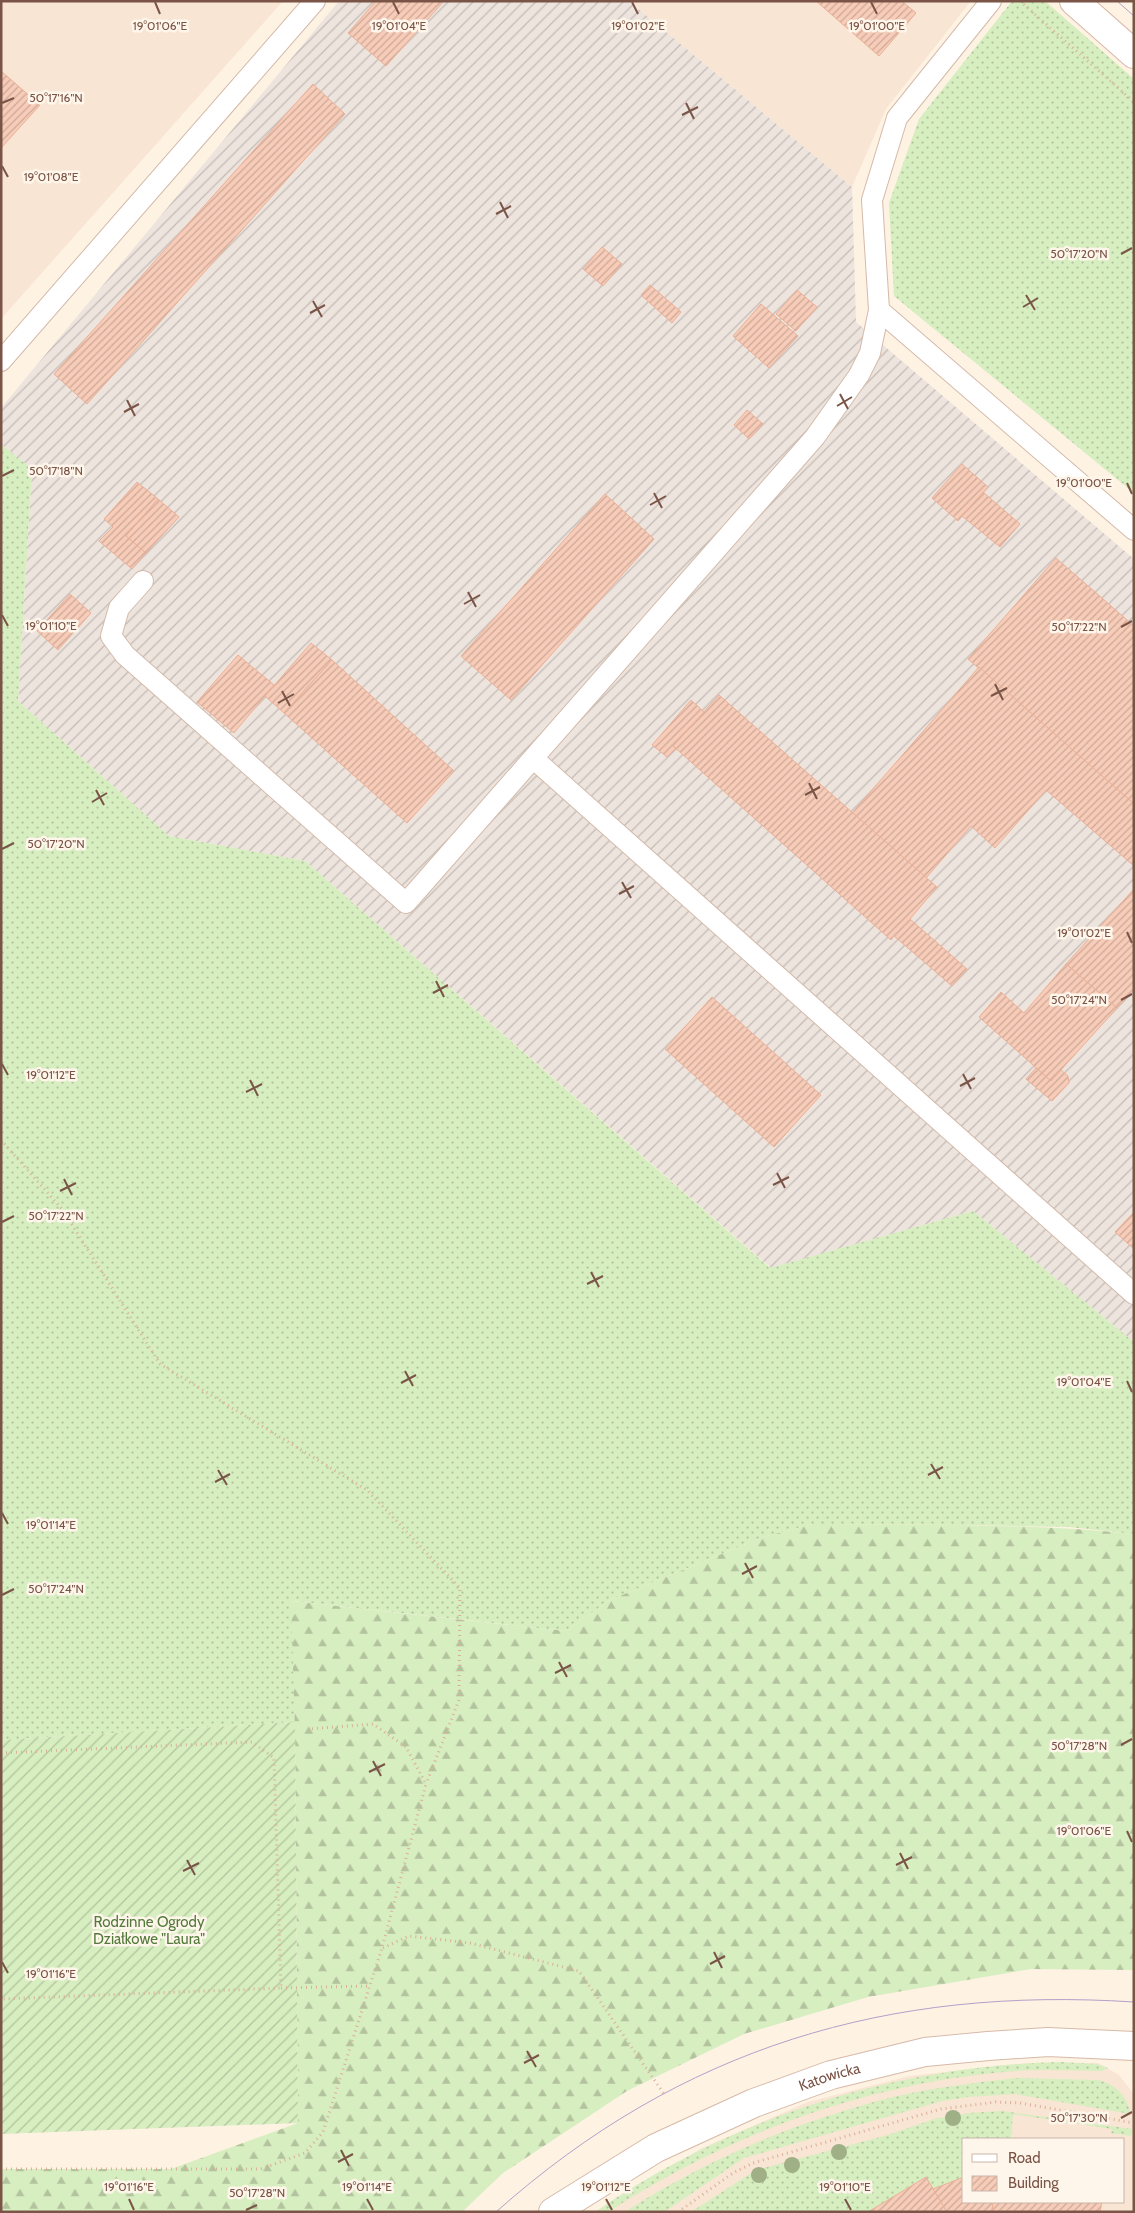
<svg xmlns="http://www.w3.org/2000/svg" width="1135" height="2213" viewBox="0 0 1135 2213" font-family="Cabin,sans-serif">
	<defs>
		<pattern id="industrial-furrows" width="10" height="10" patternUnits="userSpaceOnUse" patternTransform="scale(1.25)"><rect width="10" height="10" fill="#ede4de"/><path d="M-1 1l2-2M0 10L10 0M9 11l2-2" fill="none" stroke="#c5bbb6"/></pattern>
		<pattern id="grass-dots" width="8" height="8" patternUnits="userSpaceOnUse" patternTransform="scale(1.25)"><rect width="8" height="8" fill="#d6eec0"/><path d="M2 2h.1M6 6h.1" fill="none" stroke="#b3c39e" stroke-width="1.8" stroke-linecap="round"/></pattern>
		<pattern id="forest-firs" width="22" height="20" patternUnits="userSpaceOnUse" patternTransform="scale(1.25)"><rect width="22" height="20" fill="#d6eec0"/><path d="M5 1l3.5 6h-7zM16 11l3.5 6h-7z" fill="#b3c39e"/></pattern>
		<pattern id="garden-furrows" width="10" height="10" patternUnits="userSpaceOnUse" patternTransform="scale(1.25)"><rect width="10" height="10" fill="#d6eec0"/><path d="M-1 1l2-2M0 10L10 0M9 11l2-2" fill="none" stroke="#b3c39e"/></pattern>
		<pattern id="building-hatch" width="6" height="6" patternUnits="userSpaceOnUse" patternTransform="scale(1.25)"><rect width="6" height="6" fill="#f7ccb8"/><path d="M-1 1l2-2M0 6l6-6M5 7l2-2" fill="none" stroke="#cda897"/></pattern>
	</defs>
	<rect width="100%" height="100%" fill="#fef2e3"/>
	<g fill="#f9e5d4" fill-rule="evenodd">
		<polygon points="1,1 283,1 1,319"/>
		<polygon points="629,1 971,1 886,109 852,187"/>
		<path d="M 1028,2063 L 1098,2063 L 1119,2075 L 1133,2093 L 1134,2212 L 597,2212 L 702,2148 L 808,2102 L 909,2076 ZM 964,2139 L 1124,2139 L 1124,2202 L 964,2202 Z"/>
	</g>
	<polygon fill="url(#industrial-furrows)" points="339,1 629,1 852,187 856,322 1134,559 1134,1342 973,1211 771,1268 305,861 169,836 18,701 32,469 1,444 1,408"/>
	<g fill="url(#grass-dots)">
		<polygon points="1012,1 1045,1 1134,79 1134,493 894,296 889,203 919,119"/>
		<polygon points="1,444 32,469 18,701 169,836 305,861 770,1268 973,1211 1134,1342 1134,1534 1069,1527 970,1525 813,1524 763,1537 610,1600 566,1631 292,1601 295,1722 1,1740"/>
		<path d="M 1061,2062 L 1097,2064 L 1108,2068 L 1102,2071 C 1073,2071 1044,2069 1015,2071 C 871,2082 729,2133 608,2212 L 595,2212 C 733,2117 895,2066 1061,2062 Z"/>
		<path d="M 1016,2078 L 1097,2080 C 1116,2084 1126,2095 1131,2114 L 1015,2094 L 968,2097 L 942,2101 L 744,2158 L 664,2212 L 625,2212 C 705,2160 796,2122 889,2098 C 930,2088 973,2083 1016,2078 Z"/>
		<polygon points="1002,2111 1132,2129 1131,2136 1111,2133 1112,2129 1013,2114 1011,2139 964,2139 964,2177 933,2189 925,2177 868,2212 691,2212 756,2170 888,2135 934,2119 969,2113"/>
	</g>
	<path fill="url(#forest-firs)" d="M 813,1524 C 920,1525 1027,1523 1134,1534 L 1134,1970 L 1031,1969 L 868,1997 L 744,2034 L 627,2091 L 503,2173 L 462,2212 L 1,2212 L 1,2169 L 171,2169 L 298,2123 L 295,1732 L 291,1601 L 566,1631 L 610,1600 L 763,1537 Z"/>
	<polygon fill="url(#garden-furrows)" points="295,1722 298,2123 1,2134 1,1740"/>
	<g fill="url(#building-hatch)" stroke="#ebb096">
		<polygon points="376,1 444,1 386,66 348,33"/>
		<polygon points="816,1 902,1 916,13 879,56"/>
		<polygon points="1,71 40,105 1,148"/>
		<polygon points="313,84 345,114 87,404 54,374"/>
		<polygon points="602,247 622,264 603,286 583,269"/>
		<polygon points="650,285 681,312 672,323 641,295"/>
		<polygon points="797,290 817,307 796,331 776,314"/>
		<polygon points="761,304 798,336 769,368 733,336"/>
		<polygon points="747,410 763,424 749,439 734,425"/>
		<polygon points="962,464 988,487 958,521 932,498"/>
		<polygon points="137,482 158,499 126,536 146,553 132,569 99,541 113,527 104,519"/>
		<polygon points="983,492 1020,524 1000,547 962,516"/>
		<polygon points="605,494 654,539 511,700 461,656"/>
		<polygon points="158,499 179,517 146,553 126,536"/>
		<polygon points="1056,558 1134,626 1134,804 968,659"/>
		<polygon points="70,594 91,613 58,650 37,631"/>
		<polygon points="311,643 332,660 284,713 265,696"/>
		<polygon points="238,655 274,685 234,733 197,702"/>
		<polygon points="332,660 454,771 407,823 284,713"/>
		<polygon points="979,667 1134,804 1134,866 1046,790 995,848 971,826 926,878 852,813"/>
		<polygon points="719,695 937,887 910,919 967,969 952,986 894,936 891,940 673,746"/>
		<polygon points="691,700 704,712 673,746 676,748 667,757 652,745"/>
		<polygon points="1134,889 1134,989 1117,1008 1066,964"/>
		<polygon points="1066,964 1117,1008 1051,1081 979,1017 1001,992 1024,1013"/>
		<polygon points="712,997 821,1095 774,1147 665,1049"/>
		<polygon points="1036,1068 1051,1081 1061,1070 1068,1076 1069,1083 1052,1101 1026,1079"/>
		<polygon points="1134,1212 1134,1249 1115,1232"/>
		<polygon points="926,2177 947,2212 868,2212"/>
		<polygon points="964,2177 964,2202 993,2202 992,2212 947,2212 933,2189"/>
		<polygon points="993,2202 1102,2202 1100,2212 992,2212"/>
	</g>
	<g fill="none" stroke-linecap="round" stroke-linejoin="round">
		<g stroke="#d4baaa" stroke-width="22">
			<g id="lane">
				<polyline points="879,310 1134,530"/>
				<polyline points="1,361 315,1"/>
				<polyline points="143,581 119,608 111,636 125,655 406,903 815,437 859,375 870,353 879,310 872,200 897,118 991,1"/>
				<polyline points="534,759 1134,1294"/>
			</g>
		</g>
		<g stroke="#d7b9a8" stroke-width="30">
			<g id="secondary">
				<polyline points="1074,1 1134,54"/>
				<path id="s1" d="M 553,2212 L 656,2148 L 754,2103 L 831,2075 L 925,2052 L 988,2046 L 1048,2042 L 1134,2046"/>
			</g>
		</g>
		<g stroke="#dcaf9a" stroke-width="3" stroke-dasharray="1 4" stroke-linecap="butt">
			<polyline points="1020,1 1134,102"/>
			<polyline points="1,1140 62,1209 160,1364 367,1490 460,1588 459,1700 426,1784"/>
			<polyline points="1,1753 252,1742 274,1758 281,1988 1,1999"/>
			<polyline points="383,1948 409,1936 470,1943 579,1971 664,2094"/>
			<polyline points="281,1988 371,1986"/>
			<polyline points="1,2169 261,2169 305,2153 323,2132 382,1948 426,1784 406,1747 373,1724 309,1729"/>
			<polyline points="678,2212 733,2173 753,2163 941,2109 996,2102 1020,2103 1134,2123"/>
		</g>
		<use href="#lane" stroke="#fff" stroke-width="20"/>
		<use href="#secondary" stroke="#fff" stroke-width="28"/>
		<g stroke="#b3a0c9" stroke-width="1">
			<polyline points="1117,1 1134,16"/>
			<path d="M 496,2212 C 681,2047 889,1986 1134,2002"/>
		</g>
	</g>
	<g fill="#9fb086">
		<circle cx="953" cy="2118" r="8"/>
		<circle cx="839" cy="2152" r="8"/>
		<circle cx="792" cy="2165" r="8"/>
		<circle cx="759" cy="2175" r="8"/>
	</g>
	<path fill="none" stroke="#7a5446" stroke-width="2" d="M 155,2 L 160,14M 393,2 L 399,14M 632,2 L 638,14M 871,2 L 877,14M 2,103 L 14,98M 686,103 L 694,119M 682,115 L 698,107M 2,166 L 8,177M 500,202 L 508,218M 496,214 L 511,206M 1121,254 L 1132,248M 1026,295 L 1035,310M 313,301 L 322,317M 1023,307 L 1038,298M 310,313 L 325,305M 840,394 L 848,409M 127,400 L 135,416M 837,406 L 852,397M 124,412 L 139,404M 2,476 L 14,470M 1127,483 L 1132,494M 654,493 L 662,508M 650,505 L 666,496M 468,592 L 476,607M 464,604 L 480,595M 2,615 L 8,626M 1121,627 L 1132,621M 995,684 L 1003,700M 282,691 L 290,706M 991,696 L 1007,688M 278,703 L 294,694M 809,783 L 817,799M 96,790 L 104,805M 805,795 L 820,787M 92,802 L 107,793M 2,849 L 14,843M 622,882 L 631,898M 619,894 L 634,886M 1127,932 L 1132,943M 436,981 L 444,997M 433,993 L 448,985M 1121,1000 L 1132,994M 2,1064 L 8,1075M 963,1074 L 971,1089M 250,1080 L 258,1096M 960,1086 L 975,1078M 246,1092 L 262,1084M 777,1173 L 785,1188M 64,1179 L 72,1195M 773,1185 L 789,1177M 60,1191 L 76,1183M 2,1222 L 14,1216M 591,1272 L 599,1287M 587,1284 L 603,1276M 405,1371 L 413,1386M 1127,1381 L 1132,1392M 401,1383 L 416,1375M 931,1464 L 940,1479M 218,1470 L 227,1485M 928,1475 L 943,1467M 215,1482 L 230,1474M 2,1513 L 8,1524M 745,1563 L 753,1578M 742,1574 L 757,1566M 2,1595 L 14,1589M 559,1662 L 567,1677M 555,1673 L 571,1665M 1121,1745 L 1132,1739M 373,1761 L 381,1776M 369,1772 L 385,1764M 1127,1831 L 1132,1842M 900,1853 L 908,1869M 187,1860 L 195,1875M 896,1865 L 912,1857M 183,1871 L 199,1863M 714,1952 L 722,1968M 2,1962 L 8,1973M 710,1964 L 725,1956M 527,2051 L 536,2067M 524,2063 L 539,2055M 1121,2118 L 1132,2112M 341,2150 L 349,2166M 338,2162 L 353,2154M 129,2199 L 134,2210M 367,2199 L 373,2210M 606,2199 L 612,2210M 845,2199 L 851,2210M 246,2210 L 257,2205"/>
	<g text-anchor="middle" stroke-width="5" stroke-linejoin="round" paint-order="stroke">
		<g font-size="15" fill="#527a3a" stroke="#fff6eb">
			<text x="149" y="1927">Rodzinne Ogrody<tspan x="149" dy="17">Działkowe "Laura"</tspan></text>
		</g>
		<g font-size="15" fill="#7a5446" stroke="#fff6eb">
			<text dy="5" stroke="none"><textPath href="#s1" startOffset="309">Katowicka</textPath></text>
		</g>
	</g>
	<g font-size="12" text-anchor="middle" fill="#7a5446" stroke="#fff6eb" stroke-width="5" stroke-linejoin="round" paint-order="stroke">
		<text x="399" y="30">19°01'04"E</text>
		<text x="638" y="30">19°01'02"E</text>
		<text x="877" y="30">19°01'00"E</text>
		<text x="160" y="30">19°01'06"E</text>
		<text x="56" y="102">50°17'16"N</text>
		<text x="51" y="181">19°01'08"E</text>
		<text x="1079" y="258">50°17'20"N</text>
		<text x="56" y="475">50°17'18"N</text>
		<text x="1084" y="487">19°01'00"E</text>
		<text x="51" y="630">19°01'10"E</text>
		<text x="1079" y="631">50°17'22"N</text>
		<text x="56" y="848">50°17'20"N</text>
		<text x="1084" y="937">19°01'02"E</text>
		<text x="1079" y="1004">50°17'24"N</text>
		<text x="51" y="1079">19°01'12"E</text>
		<text x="56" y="1220">50°17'22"N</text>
		<text x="1084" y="1386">19°01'04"E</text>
		<text x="51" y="1529">19°01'14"E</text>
		<text x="56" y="1593">50°17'24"N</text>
		<text x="1079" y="1750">50°17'28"N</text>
		<text x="1084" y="1835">19°01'06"E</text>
		<text x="51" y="1978">19°01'16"E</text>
		<text x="1079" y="2122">50°17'30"N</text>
		<text x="129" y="2191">19°01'16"E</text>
		<text x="367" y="2191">19°01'14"E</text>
		<text x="606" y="2191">19°01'12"E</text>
		<text x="845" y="2191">19°01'10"E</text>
		<text x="257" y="2197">50°17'28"N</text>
	</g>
	<rect width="1135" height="2213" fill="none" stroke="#7a5446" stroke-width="5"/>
	<rect x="962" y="2138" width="162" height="65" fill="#fff6eb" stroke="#cab5a9"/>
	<rect x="972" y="2154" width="25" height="8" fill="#ffffff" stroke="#cab5a9"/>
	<text x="1008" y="2163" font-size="15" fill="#7a5446">Road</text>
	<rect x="972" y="2176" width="25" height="15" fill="url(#building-hatch)" stroke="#cab5a9"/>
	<text x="1008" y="2188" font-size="15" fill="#7a5446">Building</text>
</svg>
